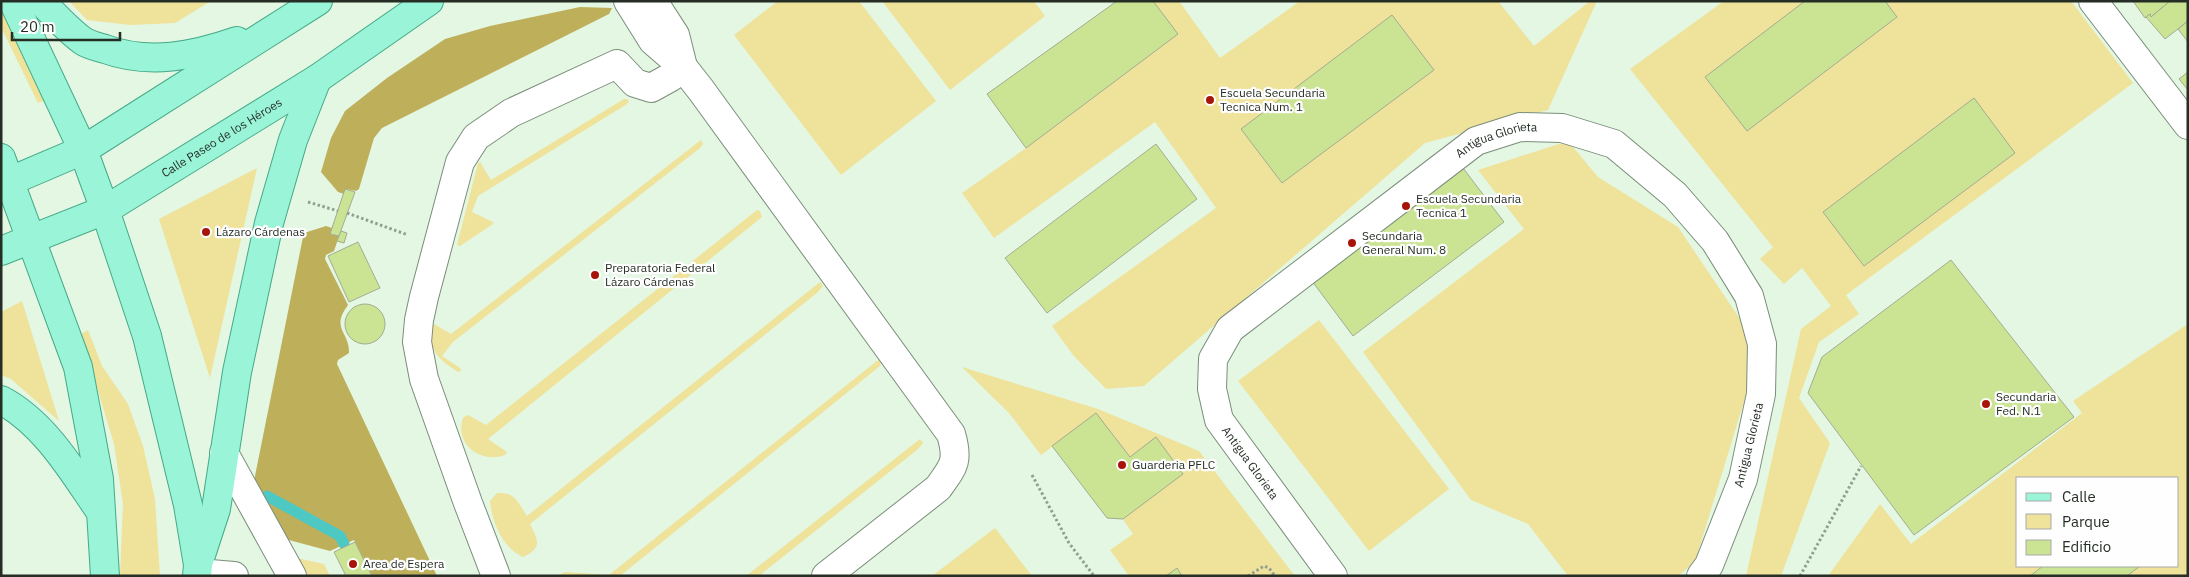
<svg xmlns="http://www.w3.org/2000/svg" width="2189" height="577" viewBox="0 0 2189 577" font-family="'IBM Plex Sans',sans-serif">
	<rect width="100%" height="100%" fill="#e3f7e3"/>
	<g fill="#efe29a" fill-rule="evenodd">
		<polygon points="69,1 211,1 175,23 130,25 87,20"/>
		<polygon points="778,1 859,1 936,101 841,175 734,35"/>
		<polygon points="882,1 1034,1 1045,16 950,90"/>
		<polygon points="1117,1 1179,1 1220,58 1300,1 1498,1 1534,46 1590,1 1597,1 1548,110 1425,143 1144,386 1106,389 1073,355 1052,326 1216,208 1155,122 994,238 962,193 1026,148 987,94"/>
		<polygon points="1724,1 2071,1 2133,83 1846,295 1859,314 1819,342 1799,398 1830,443 1781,576 1746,576 1801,329 1831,306 1802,268 1784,284 1760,259 1773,247 1630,69"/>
		<polygon points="1,6 45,100 38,103 1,27"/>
		<polygon points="624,99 627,99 629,101 627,104 478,196 472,212 493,222 493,224 460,246 457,245 478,163 480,162 491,180"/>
		<path d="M 701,140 L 703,144 L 700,148 L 453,342 L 442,356 L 460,368 L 461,371 L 458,372 C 435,357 429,350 431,322 L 451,334 Z"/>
		<polygon points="1568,141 1598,177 1678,227 1742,322 1753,372 1695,562 1678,576 1568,576 1528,524 1471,500 1363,352 1524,229 1478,170"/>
		<polygon points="257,168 210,378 159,219"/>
		<path d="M 757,210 L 760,211 L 762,217 L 488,439 L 507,452 L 505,455 C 481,464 454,444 463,418 L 467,415 L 470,416 L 486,425 Z"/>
		<path d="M 820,282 L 823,286 L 818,292 L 530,524 C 538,540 543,548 523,557 C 503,548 492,523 490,501 L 497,493 C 516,492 517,502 527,516 Z"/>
		<polygon points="22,301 59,421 11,379 1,375 1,312"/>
		<polygon points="1319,320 1449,489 1369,551 1238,381"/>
		<path d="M 2188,324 L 2188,576 L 1828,576 L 1880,504 L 1911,544 L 2082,413 L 2073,401 ZM 2018,478 L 2178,478 L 2178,566 L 2018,566 Z"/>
		<polygon points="88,330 102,366 128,404 143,446 155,499 160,576 120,576 123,504 114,444 81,334"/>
		<polygon points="878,360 881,362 880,366 620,576 557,576 565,572 609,575"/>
		<polygon points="962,367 1098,409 1199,451 1295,576 1129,576 1110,550 1133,534 1123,519 1107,518 1053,446 1041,455 1009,413"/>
		<polygon points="920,439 923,443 918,449 759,576 746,576"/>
		<polygon points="995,528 1032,576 932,576"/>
		<polygon points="292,557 324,564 330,576 302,576"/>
	</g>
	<g fill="#beaf5a">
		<polygon points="580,7 612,8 609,14 382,128 374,138 359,189 356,191 346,189 344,194 338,192 321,172 331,138 345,111 387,78 445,39 490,26"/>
		<path d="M 326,226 L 332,228 L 331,234 L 339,236 L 334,251 L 326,255 L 325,259 L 348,305 C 330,329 350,332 349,353 L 338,360 L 337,364 L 437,576 L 372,576 L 354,540 L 330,551 L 285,539 L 253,486 L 303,237 L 304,233 Z"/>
	</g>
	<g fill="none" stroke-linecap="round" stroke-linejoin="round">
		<polyline stroke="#4dc8c3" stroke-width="11" points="267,496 340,536 344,544"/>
	</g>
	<g fill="#cbe493" stroke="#a3ab94">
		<polygon points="1117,1 1153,1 1178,34 1026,148 987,94"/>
		<polygon points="1805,1 1885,1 1897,17 1747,131 1705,77"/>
		<polygon points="2133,1 2170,1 2151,17 2150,14 2145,18"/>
		<polygon points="2170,1 2188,1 2188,21 2165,39 2146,17 2150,14 2151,17"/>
		<polygon points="1392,15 1434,70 1282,183 1241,129"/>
		<polygon points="2188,21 2188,42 2178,29"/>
		<polygon points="2188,72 2188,90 2179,79"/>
		<polygon points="1974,98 2015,153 1864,266 1823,212"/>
		<polygon points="1156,144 1197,199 1047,313 1005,258"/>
		<polygon points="1463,168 1504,222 1353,336 1312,281"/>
		<polygon points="345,189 355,192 339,236 330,234"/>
		<polygon points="341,231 347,233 344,243 337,241"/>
		<polygon points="358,242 380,288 349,302 328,256"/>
		<polygon points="1951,260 2074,417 1914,535 1808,393 1822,357"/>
		<circle cx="365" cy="324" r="20"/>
		<polygon points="1096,413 1130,457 1156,437 1183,474 1123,519 1107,518 1052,446"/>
		<polygon points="355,542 372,576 346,576 334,552"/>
		<polygon points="2043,566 2140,566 2127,576 2030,576"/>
		<polygon points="1177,568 1182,576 1166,576"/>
	</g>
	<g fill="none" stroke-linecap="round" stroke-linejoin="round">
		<g stroke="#7a8d7a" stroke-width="30">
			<g id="minor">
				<path d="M 628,1 L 653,41 L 683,67 L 701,90 L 951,434 C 959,461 954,466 938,488 L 826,576"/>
				<polyline points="653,1 675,35 683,67"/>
				<polyline points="2093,1 2188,125"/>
				<polyline points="224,453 292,576"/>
				<polyline points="198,573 234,576"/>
				<polyline points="496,576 468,503 424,379 417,342 419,320 424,297 460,162 476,137 511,113 617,64 635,83 651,88 671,77 683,67"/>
				<path id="s1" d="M 1333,576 L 1219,420 L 1212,389 L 1213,359 L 1230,329 L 1476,141 L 1520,127 L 1562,128 L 1614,144 L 1675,195 L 1715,241 L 1749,296 L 1762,344 L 1761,394 L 1743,479 L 1709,565 L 1701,576"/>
			</g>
		</g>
		<g stroke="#45a988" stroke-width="30">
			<g id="major">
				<polyline points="13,1 83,150 105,210 147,336 188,505 198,565 197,576"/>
				<path d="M 41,1 C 54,15 68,30 83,41 C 89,45 98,47 105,49 C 149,65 194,56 237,41"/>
				<polyline points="1,158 78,367 99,479 105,576"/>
				<polyline points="1,185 83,150 318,1"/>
				<path id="s2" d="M 1,251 L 105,210 L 317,79 L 429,1"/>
				<path d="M 1,400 C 45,423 73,472 100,511"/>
				<polyline points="199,561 216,509 237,372 269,223 293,140 317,79"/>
			</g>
		</g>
		<g stroke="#91a091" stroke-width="3" stroke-dasharray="2.5 2.5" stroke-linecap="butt">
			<polyline points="308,202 338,211"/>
			<polyline points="347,213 408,235"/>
			<polyline points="1032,475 1069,543 1094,576"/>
			<polyline points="1248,576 1264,566 1269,568 1275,576"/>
			<polyline points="1800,576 1861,466"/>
		</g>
		<use href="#minor" stroke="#fff" stroke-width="28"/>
		<use href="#major" stroke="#9af4d7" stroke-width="28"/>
	</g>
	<g fill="#a71508" stroke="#fefefe" stroke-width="2">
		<circle cx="1210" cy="100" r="5"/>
		<circle cx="1406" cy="206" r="5"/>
		<circle cx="206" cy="232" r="5"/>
		<circle cx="1352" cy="243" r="5"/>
		<circle cx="595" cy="275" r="5"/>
		<circle cx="1986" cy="404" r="5"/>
		<circle cx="1122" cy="465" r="5"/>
		<circle cx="353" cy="564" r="5"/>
	</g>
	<g text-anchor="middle" stroke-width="4.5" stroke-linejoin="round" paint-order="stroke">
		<g font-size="12" fill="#252d25" stroke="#fefefe" text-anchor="start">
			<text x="1220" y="97">Escuela Secundaria<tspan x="1220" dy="14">Tecnica Num. 1</tspan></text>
			<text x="1416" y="203">Escuela Secundaria<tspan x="1416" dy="14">Tecnica 1</tspan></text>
			<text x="216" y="236">Lázaro Cárdenas</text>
			<text x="1362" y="240">Secundaria<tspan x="1362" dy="14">General Num. 8</tspan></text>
			<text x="605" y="272">Preparatoria Federal<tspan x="605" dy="14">Lázaro Cárdenas</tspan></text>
			<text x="1996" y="401">Secundaria<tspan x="1996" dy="14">Fed. N.1</tspan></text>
			<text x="1132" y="469">Guarderia PFLC</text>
			<text x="363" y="568">Area de Espera</text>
		</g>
		<g font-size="12" fill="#252d25" stroke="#fefefe">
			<text dy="4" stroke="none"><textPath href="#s2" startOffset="249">Calle Paseo de los Héroes</textPath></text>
			<text dy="4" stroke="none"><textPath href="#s1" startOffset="619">Antigua Glorieta</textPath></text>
			<text transform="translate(1749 445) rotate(-76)" y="4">Antigua Glorieta</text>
			<text transform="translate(1250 463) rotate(54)" y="4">Antigua Glorieta</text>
		</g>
	</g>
	<rect width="2189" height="577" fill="none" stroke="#252d25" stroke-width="5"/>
	<rect x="2016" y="477" width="162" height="90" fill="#fefefe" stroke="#a7aaa7"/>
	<rect x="2026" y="493" width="25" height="8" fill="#9af4d7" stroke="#a7aaa7"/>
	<text x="2062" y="502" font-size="15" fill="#252d25">Calle</text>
	<rect x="2026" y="514" width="25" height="15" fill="#efe29a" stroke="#a7aaa7"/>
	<text x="2062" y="527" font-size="15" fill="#252d25">Parque</text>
	<rect x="2026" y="540" width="25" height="15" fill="#cbe493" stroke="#a7aaa7"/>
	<text x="2062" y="552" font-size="15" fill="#252d25">Edificio</text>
	<path d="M12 32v8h108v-8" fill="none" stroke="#252d25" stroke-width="2.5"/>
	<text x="20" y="32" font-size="15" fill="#252d25" stroke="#fefefe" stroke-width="4" paint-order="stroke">20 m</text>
</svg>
